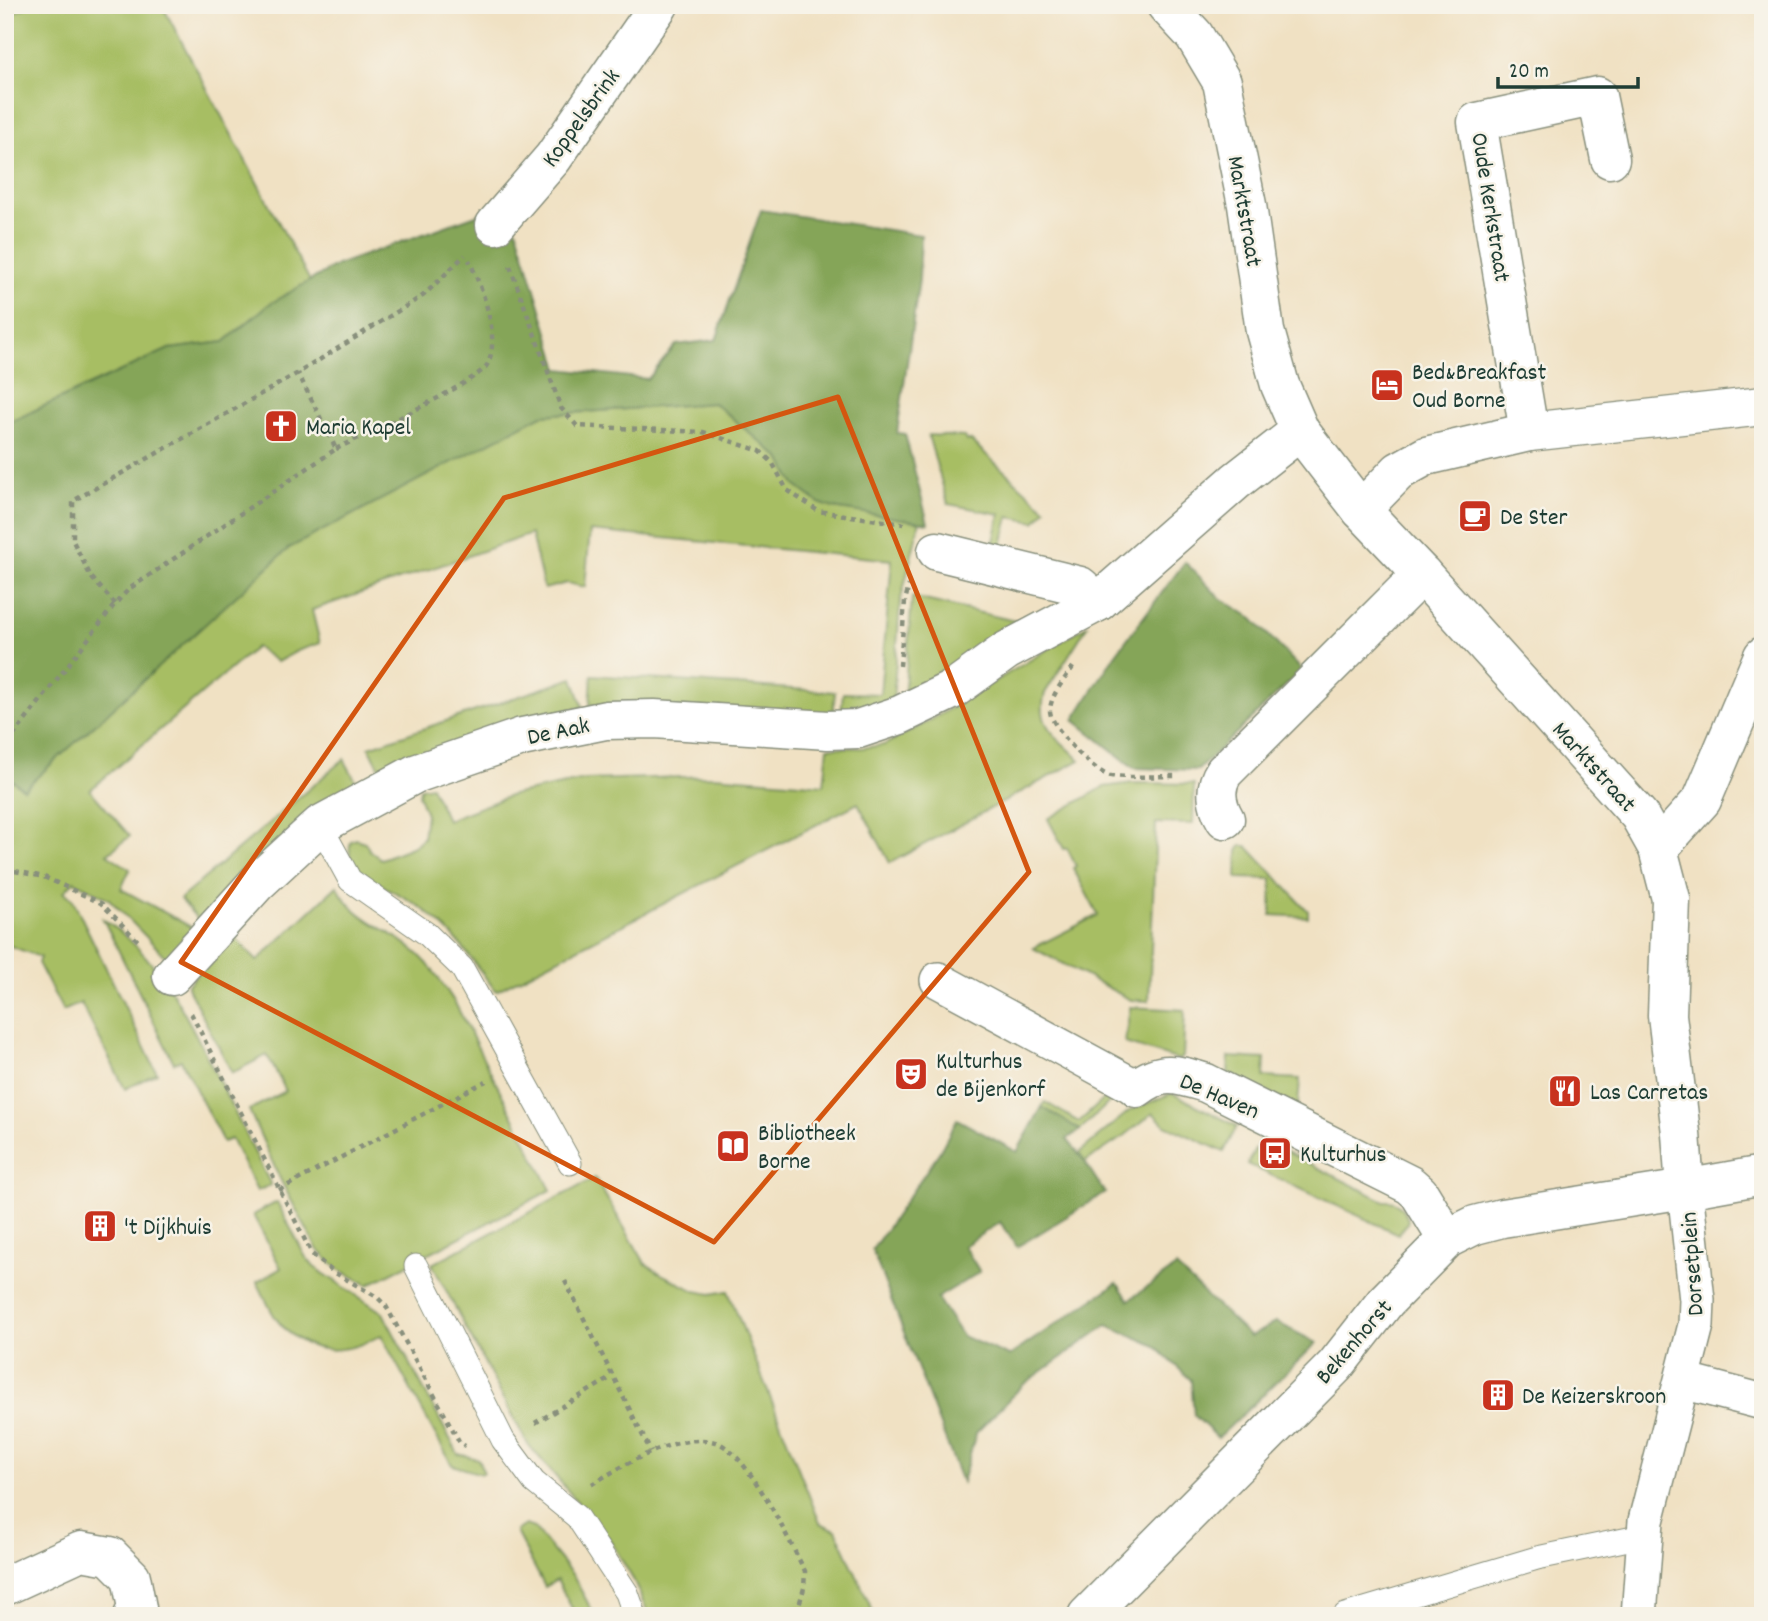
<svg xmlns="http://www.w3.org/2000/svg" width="1768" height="1621" viewBox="0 0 1768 1621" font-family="Dekko,sans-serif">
	<rect width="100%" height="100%" fill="#f7f3e8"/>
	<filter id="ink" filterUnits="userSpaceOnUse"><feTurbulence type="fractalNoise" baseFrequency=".0143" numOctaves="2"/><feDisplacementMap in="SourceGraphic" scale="14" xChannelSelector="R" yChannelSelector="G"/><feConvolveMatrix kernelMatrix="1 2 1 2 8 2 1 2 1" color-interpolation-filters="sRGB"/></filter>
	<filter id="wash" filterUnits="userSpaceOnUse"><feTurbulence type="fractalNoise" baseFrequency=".00686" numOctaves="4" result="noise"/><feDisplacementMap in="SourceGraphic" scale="28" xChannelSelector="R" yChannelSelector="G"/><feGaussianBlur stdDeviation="1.57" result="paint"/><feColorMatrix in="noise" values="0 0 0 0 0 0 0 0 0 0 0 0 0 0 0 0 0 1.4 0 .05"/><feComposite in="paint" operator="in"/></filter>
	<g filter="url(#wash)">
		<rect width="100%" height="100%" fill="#f0e1c3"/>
		<g fill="#a7be63" stroke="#637e4c" stroke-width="2">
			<polygon points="30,5 162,5 310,281 268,305 224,342 169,349 5,424 5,17"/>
			<polygon points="714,403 780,458 795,485 833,508 920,521 900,603 893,703 841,715 843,693 880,694 892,560 590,531 585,587 567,583 544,589 531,534 312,610 320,643 297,651 277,662 256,647 90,790 130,836 107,854 130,869 121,889 195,929 169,960 109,899 74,881 64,892 72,898 157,1073 125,1089 81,1003 63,1011 38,963 40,957 5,944 5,775 24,789 289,548 542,415"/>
			<polygon points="928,435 964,437 967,441 970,440 1046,509 1035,522 1009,517 1000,553 992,550 1000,514 948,504"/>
			<polygon points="912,597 1028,624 904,697"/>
			<path d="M 1088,625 L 1045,693 C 1035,727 1059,738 1080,760 L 890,863 L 858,803 L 496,991 C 469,957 457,934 420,907 C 400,893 373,884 356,866 C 350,859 348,850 351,841 L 356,839 L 365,842 L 370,851 L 381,859 L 414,846 L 423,838 L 426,814 L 419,796 L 420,788 L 431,786 L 447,820 L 512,795 L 585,780 L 715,776 L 824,785 L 828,747 L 861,748 L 884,745 L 926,723 Z"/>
			<polygon points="592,675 835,692 833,715 590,705"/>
			<polygon points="573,678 583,707 487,730 381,770 369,747"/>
			<polygon points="344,759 357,783 326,805 201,923 180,899"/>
			<polygon points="1133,783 1194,784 1193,824 1156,823 1149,1001 1131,1000 1033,948 1098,915 1073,868 1076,866 1067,848 1064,849 1048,819 1104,787"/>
			<polygon points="1241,846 1247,846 1308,911 1308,917 1271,915 1272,879 1237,878 1238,851"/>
			<path d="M 337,886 C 354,920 383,925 411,948 C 430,963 442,983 455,1003 L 551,1190 L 368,1285 L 338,1269 L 317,1249 L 281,1181 L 249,1110 L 286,1091 L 267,1055 L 232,1073 L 187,986 L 231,933 L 257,961 Z"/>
			<path d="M 103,919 C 160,956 189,1020 218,1079 C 236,1114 253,1150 271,1185 L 257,1191 L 231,1139 L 223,1142 L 181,1060 L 174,1063 Z"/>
			<polygon points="1130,1007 1185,1010 1183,1057 1179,1060 1125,1043"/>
			<polygon points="1229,1057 1265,1059 1264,1077 1300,1079 1298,1105 1296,1107 1228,1073"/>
			<polygon points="1113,1091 1118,1094 1080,1130 1042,1107 1045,1102 1079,1122"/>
			<polygon points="1172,1093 1237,1126 1224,1152 1165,1125 1153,1113 1123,1137 1085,1162 1079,1153 1129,1111"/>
			<path d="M 1261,1139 L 1384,1201 C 1399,1200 1401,1207 1408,1219 L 1407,1224 L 1398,1234 L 1247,1164 Z"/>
			<polygon points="595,1178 645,1263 663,1275 695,1291 711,1294 728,1291 820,1523 836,1530 875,1616 649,1616 634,1581 610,1540 527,1443 432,1264"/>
			<path d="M 277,1202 L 305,1256 L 314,1267 L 383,1313 L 458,1454 L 478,1459 L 484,1473 L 481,1474 L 452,1465 L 381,1335 C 344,1356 307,1357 278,1321 C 269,1310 264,1294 257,1282 L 281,1268 L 253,1215 Z"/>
			<polygon points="525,1525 534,1528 539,1534 572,1574 595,1616 576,1616 557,1580 545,1587 517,1534 516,1531"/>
		</g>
		<g fill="#85a559" stroke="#527146" stroke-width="2">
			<polygon points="496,208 514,224 518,233 559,369 648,379 676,345 716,340 761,210 921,235 919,280 897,433 905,434 928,523 833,508 819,503 795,485 780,458 714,403 542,415 289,548 24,789 5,775 5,424 169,349 224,342 268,305 337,265"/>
			<polygon points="1185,562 1220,598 1252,618 1302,670 1198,770 1134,768 1074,720 1115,655"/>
			<polygon points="1042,1107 1080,1130 1067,1139 1085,1162 1105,1193 1017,1247 1000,1222 964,1246 980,1272 937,1298 962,1336 1009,1356 1117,1283 1129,1300 1176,1267 1250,1337 1276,1322 1317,1343 1218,1438 1194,1415 1191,1380 1154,1345 1107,1325 1023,1385 976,1433 962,1482 872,1250 940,1151 957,1119 1017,1152"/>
		</g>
	</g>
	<g filter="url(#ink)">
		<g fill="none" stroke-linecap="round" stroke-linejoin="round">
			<g stroke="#888f7c" stroke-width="25">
				<g id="service">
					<polyline points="320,825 350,880 427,934 462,968 570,1163"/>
					<polyline points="416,1266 503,1440 534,1482 577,1517 627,1593 635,1616"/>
					<polyline points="1345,1615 1537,1558 1643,1536"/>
				</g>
			</g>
			<g stroke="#888f7c" stroke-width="38">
				<g id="pedestrian">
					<polyline points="938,980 1137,1088"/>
					<polyline points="1683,1381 1763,1402"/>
					<polyline points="1639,1616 1646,1521 1696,1325 1697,1300 1685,1189"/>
				</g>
			</g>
			<g stroke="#888f7c" stroke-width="41">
				<g id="minor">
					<polyline points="1166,5 1194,35 1222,82 1247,205 1265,331 1280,385 1300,431 1361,510 1422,574 1639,815 1658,849 1671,899 1667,1015 1681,1133 1685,1189 1763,1175"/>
					<polyline points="495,225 553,158 659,5"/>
					<polyline points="1529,432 1477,122 1597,96 1610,159"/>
					<polyline points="1361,510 1399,471 1426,456 1529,432 1763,406"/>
					<polyline points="937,551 1080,586 1098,602"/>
					<path d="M 1225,819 C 1216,804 1214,787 1224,772 L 1422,574"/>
					<polyline points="1658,849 1702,800 1763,656"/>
					<polyline points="172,976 257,883 320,825 415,774 522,737 606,720 654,719 828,730 858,729 900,715 952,690 1006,651 1098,602 1236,481 1300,431"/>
					<path d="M 1137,1088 C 1162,1068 1179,1075 1206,1083 L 1410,1185 L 1419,1193 L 1447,1239"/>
					<polyline points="5,1586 81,1551 110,1556 131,1577 137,1608 133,1616"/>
				</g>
			</g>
			<g stroke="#888f7c" stroke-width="41">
				<polyline id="tertiary" points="1087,1616 1335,1366 1386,1301 1447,1239 1475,1225 1502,1218 1685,1189"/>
			</g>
			<g stroke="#888f7c" stroke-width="4.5" stroke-dasharray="5 5" stroke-linecap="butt">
				<polyline points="510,266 561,408 577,426 703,432 760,451 772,462 787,490 818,511 904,524"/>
				<path d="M 336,449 C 360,437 478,382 487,365 C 502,337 481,286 469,260"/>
				<polyline points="115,604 91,577 73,541 73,501 298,373 424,295 465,255"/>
				<polyline points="900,666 905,601 909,585"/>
				<path d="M 1073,667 C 1065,679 1051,694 1050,710 C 1049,726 1095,774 1111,776 C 1129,778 1157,776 1176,776"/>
				<polyline points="5,742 11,739 115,604 129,589 336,449 298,373"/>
				<polyline points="5,869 44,877 101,903 141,944"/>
				<polyline points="191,1013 312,1254 332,1271 377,1297 386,1306 460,1443 465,1446"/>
				<polyline points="279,1190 486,1081"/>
				<polyline points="565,1281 651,1452"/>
				<polyline points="535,1423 612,1377"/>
				<path d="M 592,1484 C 623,1466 681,1429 718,1443 C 749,1455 789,1541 805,1571 L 804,1588 L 796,1616"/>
			</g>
			<use href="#service" stroke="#fff" stroke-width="23"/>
			<use href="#pedestrian" stroke="#fff" stroke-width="35"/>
			<use href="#minor" stroke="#fff" stroke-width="38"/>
			<use href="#tertiary" stroke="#fff" stroke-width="38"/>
		</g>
	</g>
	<path fill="none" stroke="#d45610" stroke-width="5" stroke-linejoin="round" d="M 838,397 L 1029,872 L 714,1242 L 181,962 L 504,498 Z"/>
	<defs>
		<g id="hotel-square" transform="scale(1.75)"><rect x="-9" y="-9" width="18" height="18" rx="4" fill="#c8321e" stroke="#f7f3e8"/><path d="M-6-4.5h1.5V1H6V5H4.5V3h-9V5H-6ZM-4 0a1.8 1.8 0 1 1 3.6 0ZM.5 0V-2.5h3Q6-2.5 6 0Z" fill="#fff"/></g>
		<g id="church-square" transform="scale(1.75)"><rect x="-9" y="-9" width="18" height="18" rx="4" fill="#c8321e" stroke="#f7f3e8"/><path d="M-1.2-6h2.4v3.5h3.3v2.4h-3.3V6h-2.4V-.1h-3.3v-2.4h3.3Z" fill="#fff"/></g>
		<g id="cafe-square" transform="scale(1.75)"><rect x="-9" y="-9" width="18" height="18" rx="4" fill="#c8321e" stroke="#f7f3e8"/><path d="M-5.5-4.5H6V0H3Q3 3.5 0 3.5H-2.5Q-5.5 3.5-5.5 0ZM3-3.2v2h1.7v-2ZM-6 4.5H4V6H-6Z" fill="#fff"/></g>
		<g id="theatre-square" transform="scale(1.75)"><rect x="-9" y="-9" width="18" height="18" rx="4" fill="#c8321e" stroke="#f7f3e8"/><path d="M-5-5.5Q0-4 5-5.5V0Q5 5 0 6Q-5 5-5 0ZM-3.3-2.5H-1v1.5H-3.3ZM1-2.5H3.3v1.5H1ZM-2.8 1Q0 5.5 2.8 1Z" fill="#fff"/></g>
		<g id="restaurant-square" transform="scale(1.75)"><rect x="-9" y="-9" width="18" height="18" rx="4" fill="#c8321e" stroke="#f7f3e8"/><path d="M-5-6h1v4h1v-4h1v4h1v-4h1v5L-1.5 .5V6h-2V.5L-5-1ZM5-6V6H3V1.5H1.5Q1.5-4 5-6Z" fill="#fff"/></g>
		<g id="library-square" transform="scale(1.75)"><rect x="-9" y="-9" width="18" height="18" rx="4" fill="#c8321e" stroke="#f7f3e8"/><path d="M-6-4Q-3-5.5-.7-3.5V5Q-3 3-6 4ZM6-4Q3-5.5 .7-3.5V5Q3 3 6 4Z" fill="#fff"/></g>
		<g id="bus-square" transform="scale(1.75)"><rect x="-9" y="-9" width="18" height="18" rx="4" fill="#c8321e" stroke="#f7f3e8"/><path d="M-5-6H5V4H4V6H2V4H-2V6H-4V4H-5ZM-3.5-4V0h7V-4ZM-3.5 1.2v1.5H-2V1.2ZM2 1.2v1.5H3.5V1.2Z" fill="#fff"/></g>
		<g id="building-square" transform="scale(1.75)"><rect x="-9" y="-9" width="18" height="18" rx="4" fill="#c8321e" stroke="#f7f3e8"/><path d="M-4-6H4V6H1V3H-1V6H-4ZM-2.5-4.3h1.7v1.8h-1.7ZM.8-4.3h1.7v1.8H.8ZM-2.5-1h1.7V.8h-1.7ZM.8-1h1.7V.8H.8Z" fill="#fff"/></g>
	</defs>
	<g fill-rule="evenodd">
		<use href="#hotel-square" x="1387" y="385"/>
		<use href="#church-square" x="281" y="426"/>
		<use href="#cafe-square" x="1475" y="516"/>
		<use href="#theatre-square" x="911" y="1074"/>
		<use href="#restaurant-square" x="1565" y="1091"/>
		<use href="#library-square" x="733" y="1146"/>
		<use href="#bus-square" x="1275" y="1153"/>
		<use href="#building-square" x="100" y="1226"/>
		<use href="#building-square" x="1498" y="1395"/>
	</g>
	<g text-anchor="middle" stroke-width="5" stroke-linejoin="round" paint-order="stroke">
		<g font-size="24" fill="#1f3d34" stroke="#f7f3e8">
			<text transform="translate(580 117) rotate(-54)" y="8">Koppelsbrink</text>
			<text transform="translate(1492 207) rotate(81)" y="8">Oude Kerkstraat</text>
			<text transform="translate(1246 211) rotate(80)" y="8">Marktstraat</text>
			<text transform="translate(558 730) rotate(-12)" y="8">De Aak</text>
			<text transform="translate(1595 766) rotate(48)" y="8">Marktstraat</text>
			<text transform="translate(1220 1095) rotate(23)" y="8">De Haven</text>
			<text transform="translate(1691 1264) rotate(-94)" y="8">Dorsetplein</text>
			<text transform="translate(1353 1341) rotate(-49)" y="8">Bekenhorst</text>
		</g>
		<g font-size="24" fill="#1f3d34" stroke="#f7f3e8" text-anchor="start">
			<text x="1412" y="379">Bed&amp;Breakfast<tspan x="1412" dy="28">Oud Borne</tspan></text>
			<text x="306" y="434">Maria Kapel</text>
			<text x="1500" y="524">De Ster</text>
			<text x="936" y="1068">Kulturhus<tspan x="936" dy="28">de Bijenkorf</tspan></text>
			<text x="1590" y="1099">Las Carretas</text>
			<text x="758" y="1140">Bibliotheek<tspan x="758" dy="28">Borne</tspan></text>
			<text x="1300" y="1161">Kulturhus</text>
			<text x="124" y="1234">'t Dijkhuis</text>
			<text x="1522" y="1403">De Keizerskroon</text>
		</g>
	</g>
	<rect width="1768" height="1621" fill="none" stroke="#f7f3e8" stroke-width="28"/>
	<path d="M1498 77v10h140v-10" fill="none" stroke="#1f3d34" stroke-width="3.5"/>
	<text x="1509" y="77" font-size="21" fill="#1f3d34" stroke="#f7f3e8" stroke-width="5" paint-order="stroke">20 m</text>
</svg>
